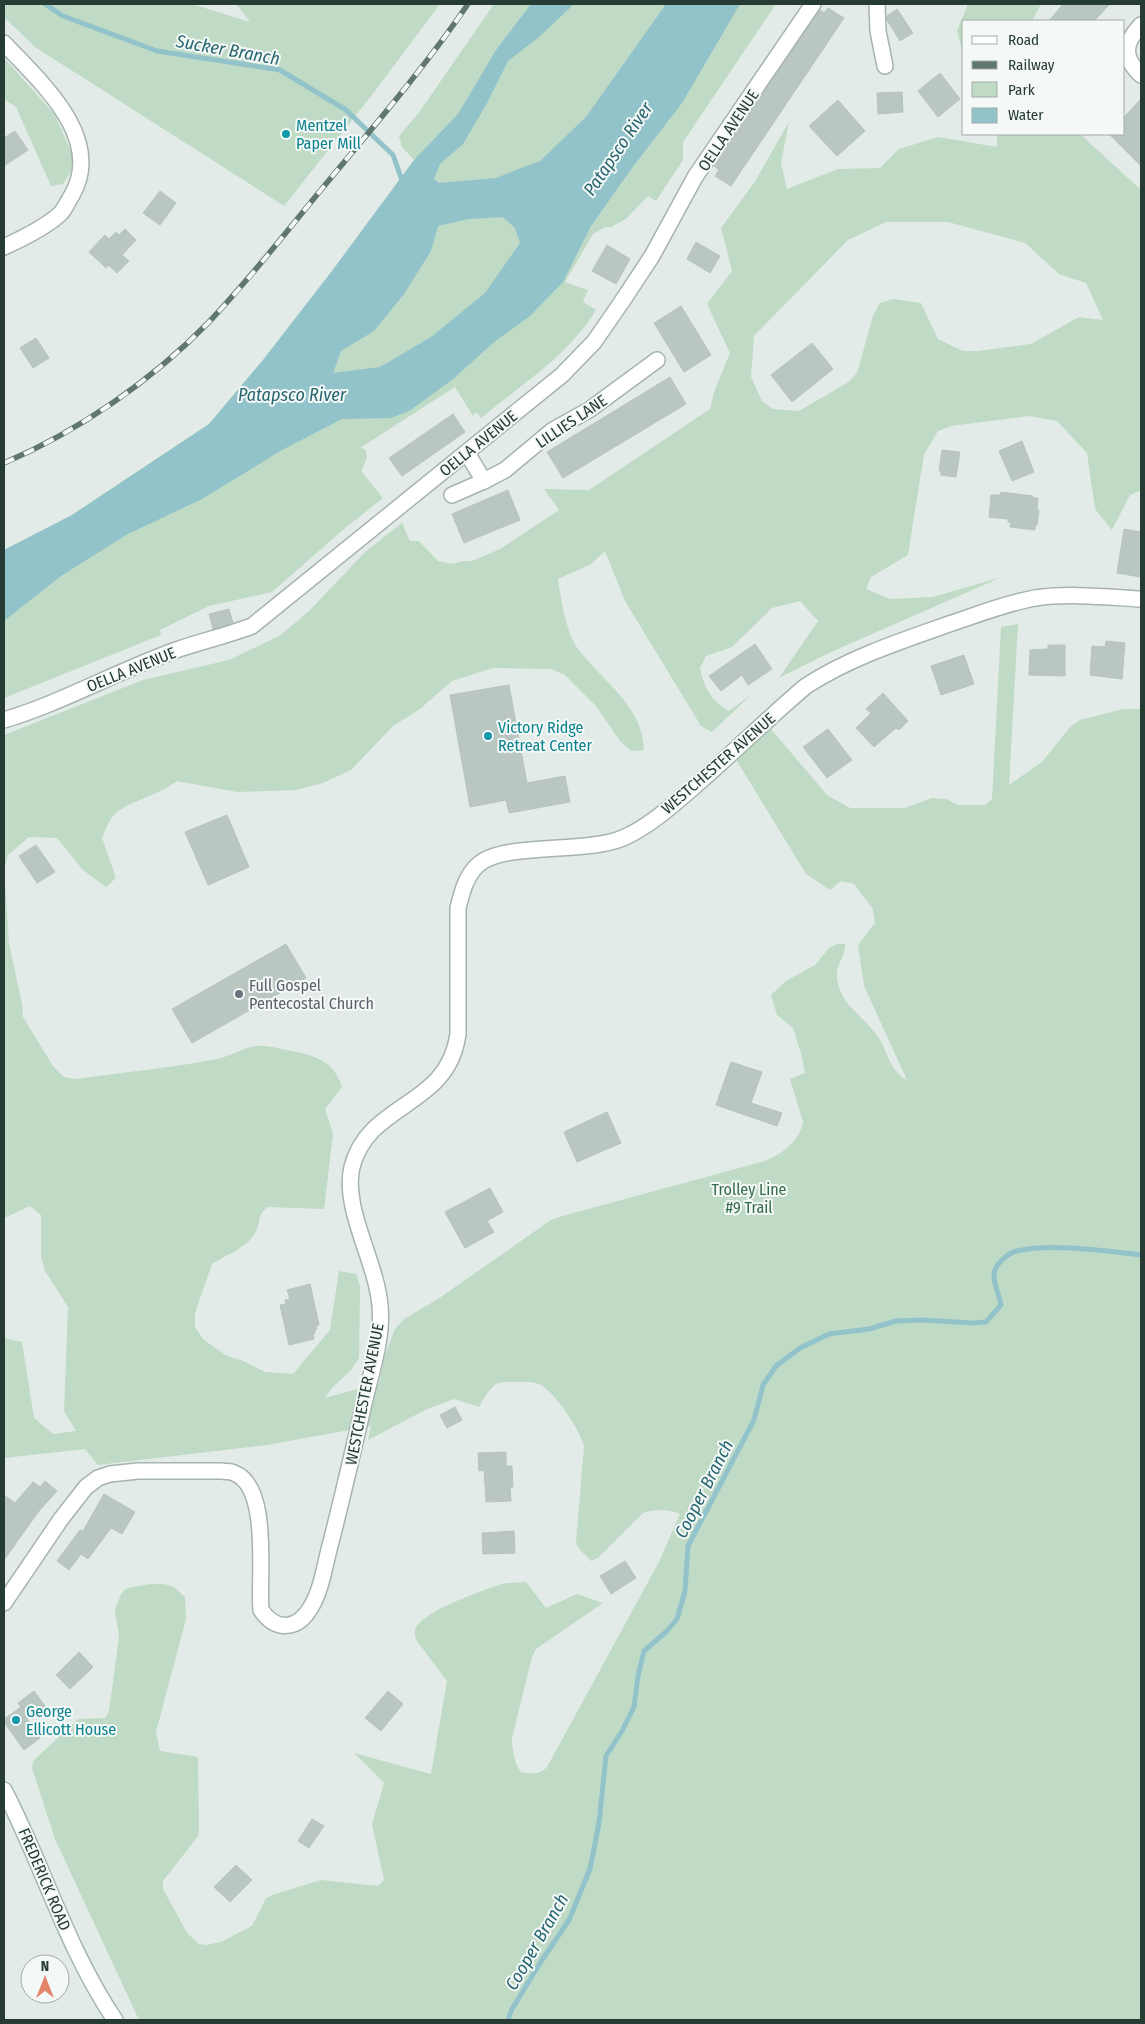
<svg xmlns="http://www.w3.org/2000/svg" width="1145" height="2024" viewBox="0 0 1145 2024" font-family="'Fira Sans Condensed',sans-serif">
	<rect width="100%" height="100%" fill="#e3ebe8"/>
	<g fill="#bfdac5" fill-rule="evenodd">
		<polygon points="4,4 192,4 250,22 236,4 440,4 375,91 284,206 35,47 4,17"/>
		<path d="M 494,4 L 776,4 L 683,142 L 683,160 L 656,201 L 648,196 L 626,219 L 611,227 L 605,227 L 593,234 L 565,282 L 588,290 L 583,302 L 596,310 C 569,355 521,385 481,418 L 476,412 L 473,416 L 455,387 L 360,448 L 365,449 L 367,458 L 361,471 L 383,498 L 344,529 L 272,592 L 209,606 L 160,630 L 161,635 L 4,698 L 4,550 L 72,515 L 209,424 L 263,360 L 332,271 L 414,160 L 402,147 L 399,136 L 420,111 Z"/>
		<polygon points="968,4 1041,4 1032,21 964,21 964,58 957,31"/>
		<polygon points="4,58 55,115 76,163 63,184 51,186 16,107 4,99"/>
		<path d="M 789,122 L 781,163 L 787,189 L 838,169 L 880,168 L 899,149 L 938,137 L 997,147 L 997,134 L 1080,134 L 1141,190 L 1141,490 L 1130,495 L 1112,530 L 1095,509 L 1087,453 L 1057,421 L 1029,416 L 951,426 L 938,431 L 924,454 L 908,555 L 871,577 L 866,589 L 890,599 L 933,597 L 1002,577 L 831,652 L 779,678 L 818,621 L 800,601 L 772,608 L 732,647 L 706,656 L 700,668 C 704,688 711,700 729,711 L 751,695 L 712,732 L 701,726 L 625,601 L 605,551 L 591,564 L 558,579 C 561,599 566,633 578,649 C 603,682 643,706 644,750 L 631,751 L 620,741 L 596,706 L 565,675 L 551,669 L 493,668 L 452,681 L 420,709 L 393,726 L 351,770 L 323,783 L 296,790 L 237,792 L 177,781 C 159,795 129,801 115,814 C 109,819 105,831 102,838 L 116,878 L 106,887 L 83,870 L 57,838 L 29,837 L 8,855 L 4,869 L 9,943 L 22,1004 L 23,1017 L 53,1066 L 64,1077 L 77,1079 C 123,1072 171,1068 217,1059 C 232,1056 244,1046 260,1046 C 269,1046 278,1048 286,1050 C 313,1055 333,1059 342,1087 L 325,1109 L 333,1134 L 324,1209 L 267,1207 C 255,1220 262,1219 256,1231 C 249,1247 226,1255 212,1264 L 195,1313 L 195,1327 L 204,1340 L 227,1356 L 241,1360 L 265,1372 L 293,1374 L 330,1330 L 339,1271 L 356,1274 L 360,1286 L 359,1358 L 351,1370 L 332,1388 L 325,1398 L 379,1383 L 385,1355 L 395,1329 L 404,1319 L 438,1299 L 551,1220 L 559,1217 L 765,1161 C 782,1154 800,1141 803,1122 L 790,1079 L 805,1073 L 801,1053 L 793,1028 L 777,1015 L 771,995 L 786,981 L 815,965 L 829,948 L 837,944 L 845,944 C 846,956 835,966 837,977 C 837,982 839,988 841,992 C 849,1011 869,1021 880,1040 C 888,1054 891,1072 907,1080 L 864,986 L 858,945 L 875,923 L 873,909 L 854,884 L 841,881 L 830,890 L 806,874 L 734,756 L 771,729 L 827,795 L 850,808 L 905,808 L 932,798 L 946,799 L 958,805 L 985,805 L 992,799 L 1001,627 L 1018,624 L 1009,785 L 1042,762 L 1070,727 L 1080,720 L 1123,709 L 1141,709 L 1141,2020 L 139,2020 L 55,1839 L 32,1768 L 33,1761 L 78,1719 L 105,1718 L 109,1711 L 119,1637 L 115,1610 L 121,1594 L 125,1589 C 138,1586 160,1580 173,1587 C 177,1589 181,1594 185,1597 L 186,1619 L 156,1732 L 160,1751 L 198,1757 L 199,1830 L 198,1836 L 163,1881 L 163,1889 L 187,1933 L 199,1944 L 206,1945 L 221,1942 L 252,1926 L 266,1898 L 272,1895 L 321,1880 L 378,1886 L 384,1880 L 372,1824 L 384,1783 L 354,1753 L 431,1774 L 447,1681 L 416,1640 C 415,1635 414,1632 416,1628 C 423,1611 484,1590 502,1584 C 510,1582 518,1583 526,1582 L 546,1608 L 577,1594 L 603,1603 L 536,1649 L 532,1657 L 512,1738 C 512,1749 514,1763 521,1772 C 532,1774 539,1775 547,1767 L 659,1562 L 680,1514 C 670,1509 654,1509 643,1513 L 598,1558 L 591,1561 L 580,1550 L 576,1543 L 584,1446 C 580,1430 556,1394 541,1385 C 534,1381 523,1382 514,1382 C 509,1382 500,1381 495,1385 C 489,1389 483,1400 479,1407 L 454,1399 L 425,1410 L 368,1440 L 371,1426 L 267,1445 L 98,1465 L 85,1449 L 4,1458 L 4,1338 L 22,1342 L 34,1418 L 53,1434 L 76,1431 L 64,1411 L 68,1307 L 45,1271 L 41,1257 L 41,1215 L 30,1206 L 4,1218 L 4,735 L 143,680 L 229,660 L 281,635 L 309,611 L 366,551 L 402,523 L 410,541 L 419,541 L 438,561 L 451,564 L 464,561 L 472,561 L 500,549 L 559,510 L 544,489 L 589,490 L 710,409 L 714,392 L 730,353 L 707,304 L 732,271 L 721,228 L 754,183 ZM 886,222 L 948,222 L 1025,243 L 1059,274 L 1086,283 L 1103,320 L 1079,317 L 1031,344 L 977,351 L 963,351 L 938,339 L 921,303 L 893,299 L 880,303 L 873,316 L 857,373 L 847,383 L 799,411 L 773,409 L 762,401 L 751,377 L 754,336 L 848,240 Z"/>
	</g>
	<path fill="#92c3ca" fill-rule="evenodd" d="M 531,4 L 574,4 L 539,37 L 508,61 L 486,105 L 463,144 L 440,164 L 434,179 L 439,183 L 496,178 L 540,161 L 586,117 L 666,4 L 740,4 L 682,103 L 632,168 L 591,226 L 563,282 L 530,316 L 493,343 L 452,380 L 409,411 L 391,418 L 342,419 L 282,450 L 202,499 L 126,535 L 61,576 L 4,621 L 4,550 L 72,515 L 209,424 L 263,360 L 332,271 L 414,160 L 458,114 L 496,50 ZM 503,217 L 515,228 L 520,243 L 485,293 L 431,337 L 380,367 L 333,373 L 341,351 L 374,331 L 404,294 L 431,251 L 438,226 L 469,219 Z"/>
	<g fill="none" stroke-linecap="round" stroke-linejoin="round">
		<g stroke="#92c3ca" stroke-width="5">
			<polyline points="45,4 63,16 157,51 280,70 346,110 393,155 403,183"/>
			<path d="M 508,2020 L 512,2009 L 542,1960 L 569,1920 L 590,1869 L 599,1823 L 606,1756 L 622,1731 L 634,1707 L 638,1676 L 644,1651 L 666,1632 L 677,1619 L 685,1591 L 688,1546 L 754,1420 L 763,1385 L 776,1366 L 800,1348 L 829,1334 L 869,1329 L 896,1321 L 922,1320 L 973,1323 L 986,1322 L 1001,1305 C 1000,1297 993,1282 994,1275 C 994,1265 1008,1253 1017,1251 C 1053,1243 1105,1251 1141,1255"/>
		</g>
	</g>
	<g fill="#b9c6c1" stroke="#b7c4be">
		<polygon points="1063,4 1110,4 1094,21 1049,21"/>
		<polygon points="828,8 844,18 731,186 715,176 719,170 714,166 820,10 824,13"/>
		<polygon points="897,9 913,33 900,41 887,20 887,16"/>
		<polygon points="940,73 960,99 938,117 918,91"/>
		<polygon points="902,92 903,112 878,114 877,93"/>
		<polygon points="1141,99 1141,166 1109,134 1124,134 1124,117"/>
		<polygon points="838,100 865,131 837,156 809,126"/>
		<polygon points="15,131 28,150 4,166 4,138"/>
		<polygon points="160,191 176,203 160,225 143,213"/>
		<polygon points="125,229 136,240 122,255 129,261 117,273 108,265 106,268 89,252 105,235 109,239 116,232 119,235"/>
		<polygon points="696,242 720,256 710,273 687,259"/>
		<polygon points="607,245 630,259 616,284 592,271"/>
		<polygon points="681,306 711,355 684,372 654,323"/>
		<polygon points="36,338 49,358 33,368 20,348"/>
		<polygon points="812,343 833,369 792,402 771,375"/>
		<polygon points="670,377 686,404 563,478 547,452"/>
		<polygon points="453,414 465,432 402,476 389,458"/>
		<polygon points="1022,441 1034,472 1012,481 999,451"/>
		<polygon points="942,450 960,452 956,477 941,475 941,471 939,471"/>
		<polygon points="508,490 520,520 464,543 452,514"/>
		<polygon points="1001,492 1033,496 1033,498 1038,498 1037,510 1039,510 1037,525 1035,525 1035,530 1010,527 1011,522 1008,522 1008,519 989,517 991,495 1000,495"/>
		<polygon points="1124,529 1141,532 1141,577 1117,573"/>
		<polygon points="229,609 233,623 213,629 209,614"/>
		<polygon points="1106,641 1125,643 1122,679 1090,675 1092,646 1105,647"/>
		<polygon points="755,644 772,669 748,685 742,675 721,691 709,676"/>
		<polygon points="1048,645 1065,645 1065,676 1029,675 1030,650 1048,649"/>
		<polygon points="964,655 974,684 941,695 931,666"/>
		<polygon points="509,685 527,783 565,776 570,802 509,813 506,800 470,807 450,695"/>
		<polygon points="883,693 908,721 899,730 896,728 874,747 856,728 871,713 866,709"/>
		<polygon points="828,729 852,760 827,778 803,747"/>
		<polygon points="227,815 249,867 208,885 185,832"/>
		<polygon points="36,845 55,872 37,883 19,856"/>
		<polygon points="286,944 306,978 192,1043 172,1009"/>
		<polygon points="731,1062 762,1072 751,1103 782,1113 777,1126 716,1105"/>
		<polygon points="607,1112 621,1143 577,1162 564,1132"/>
		<polygon points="490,1188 503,1212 487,1221 494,1232 465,1248 445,1212"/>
		<polygon points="310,1284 319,1325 316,1326 317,1329 315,1330 315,1333 313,1334 314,1339 289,1345 280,1305 286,1304 285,1300 290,1299 287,1290"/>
		<polygon points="455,1407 462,1420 447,1428 440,1415"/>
		<polygon points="506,1452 506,1466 512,1466 513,1487 510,1487 511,1501 486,1502 484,1470 479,1471 478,1453"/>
		<polygon points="45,1481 57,1491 39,1511 4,1560 4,1495 15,1503 33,1482 40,1487"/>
		<polygon points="104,1494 135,1512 122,1534 111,1528 88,1559 81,1554 69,1570 57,1561 80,1530 83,1531"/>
		<polygon points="514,1531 515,1553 483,1554 482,1533"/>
		<polygon points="625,1561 636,1578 611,1594 600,1576"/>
		<polygon points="79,1652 93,1667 70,1689 56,1675"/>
		<polygon points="34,1691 45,1706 27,1719 40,1738 24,1750 4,1722 4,1719 21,1707 18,1703"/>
		<polygon points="388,1691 403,1704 381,1731 365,1718"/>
		<polygon points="312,1819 324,1826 309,1848 298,1841"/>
		<polygon points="236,1865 252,1880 230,1902 214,1887"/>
	</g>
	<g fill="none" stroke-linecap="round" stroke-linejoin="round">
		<g stroke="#a6b3ae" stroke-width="18">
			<g id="minor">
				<polyline points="877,4 878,31 885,66"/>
				<path d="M 1141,25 C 1124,43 1122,57 1141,75"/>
				<path d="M 4,43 C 39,81 105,137 72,195 C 68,201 65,209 60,214 C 44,228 23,238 4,247"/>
				<polyline points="467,453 484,481 505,470 553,430 589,410 657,360"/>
				<polyline points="452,495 484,481"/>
				<path d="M 4,720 C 64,702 119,670 179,649 C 203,641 228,635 252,626 L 562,375 L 594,342 L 621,303 L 652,256 L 695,177 L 813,4"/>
				<path d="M 4,1603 L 61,1519 L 86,1487 L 98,1478 L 110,1474 L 138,1471 L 222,1471 C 226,1472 231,1471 234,1473 C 271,1487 258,1578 261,1610 C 276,1632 298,1630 311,1607 C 322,1589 325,1563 331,1542 C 343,1495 354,1447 365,1399 C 372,1370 383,1337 380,1306 C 377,1263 342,1208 352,1167 C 369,1101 448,1108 458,1034 L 458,908 C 462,892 466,875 479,864 C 504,842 585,854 623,838 C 650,826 674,804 696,785 C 733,753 768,718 806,686 C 851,657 901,641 952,623 C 979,614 1007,603 1035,598 C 1069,593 1107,597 1141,599"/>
			</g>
		</g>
		<g stroke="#a3b6af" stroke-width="18">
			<path id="secondary" d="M 4,1790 C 43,1865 67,1949 115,2020"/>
		</g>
		<use href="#minor" stroke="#fff" stroke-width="15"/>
		<use href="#secondary" stroke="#fff" stroke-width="15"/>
		<g stroke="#607670" stroke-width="5.5">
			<path id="rail" d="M 4,463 C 79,431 151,381 208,323 C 250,279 287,231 325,185 C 374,126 425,67 468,4"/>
		</g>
		<use href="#rail" stroke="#f4f8f6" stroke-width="4" stroke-dasharray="11" stroke-linecap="butt"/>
	</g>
	<g fill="#0f9aa8" stroke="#f4f8f6" stroke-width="2">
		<circle cx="286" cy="134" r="5"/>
		<circle cx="488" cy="736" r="5"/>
		<circle cx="16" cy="1720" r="5"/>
	</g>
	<circle fill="#6b7280" stroke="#f4f8f6" stroke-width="2" cx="239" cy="994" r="5"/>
	<g text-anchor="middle" stroke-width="4" stroke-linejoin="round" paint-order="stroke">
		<g font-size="16" fill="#0d838f" stroke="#f4f8f6" text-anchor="start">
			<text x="296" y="131">Mentzel<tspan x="296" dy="18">Paper Mill</tspan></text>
			<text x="498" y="733">Victory Ridge<tspan x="498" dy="18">Retreat Center</tspan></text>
			<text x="26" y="1717">George<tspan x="26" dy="18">Ellicott House</tspan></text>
		</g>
		<g font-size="16" fill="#253b34" stroke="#f4f8f6">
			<text transform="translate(728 130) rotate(-56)" y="6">OELLA AVENUE</text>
			<text transform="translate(571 421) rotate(-34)" y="6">LILLIES LANE</text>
			<text transform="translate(478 443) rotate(-39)" y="6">OELLA AVENUE</text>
			<text transform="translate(131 669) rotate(-22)" y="6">OELLA AVENUE</text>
			<text transform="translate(718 763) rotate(-41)" y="6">WESTCHESTER AVENUE</text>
			<text transform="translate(364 1394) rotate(-79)" y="6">WESTCHESTER AVENUE</text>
			<text transform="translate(45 1879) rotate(67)" y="6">FREDERICK ROAD</text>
		</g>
		<g font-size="16" fill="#5b616d" stroke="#f4f8f6" text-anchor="start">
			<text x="249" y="991">Full Gospel<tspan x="249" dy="18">Pentecostal Church</tspan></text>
		</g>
		<g font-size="16" fill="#346d48" stroke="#f4f8f6">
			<text x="749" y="1195">Trolley Line<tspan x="749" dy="18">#9 Trail</tspan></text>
		</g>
		<g font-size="18" font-style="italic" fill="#266670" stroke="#f4f8f6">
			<text transform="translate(228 50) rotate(10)" y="6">Sucker Branch</text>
			<text transform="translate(618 149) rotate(-56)" y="6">Patapsco River</text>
			<text x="292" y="401">Patapsco River</text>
			<text transform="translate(704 1489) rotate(-63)" y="6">Cooper Branch</text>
			<text transform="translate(537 1942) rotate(-60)" y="6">Cooper Branch</text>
		</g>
	</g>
	<rect width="1145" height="2024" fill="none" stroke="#253b34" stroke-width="10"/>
	<rect x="962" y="20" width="162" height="115" fill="#f4f8f6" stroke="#a1aca8"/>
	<rect x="972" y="36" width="25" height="8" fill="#ffffff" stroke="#a1aca8"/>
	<text x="1008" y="45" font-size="15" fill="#253b34">Road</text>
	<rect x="972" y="61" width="25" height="8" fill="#607670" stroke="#a1aca8"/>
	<text x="1008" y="70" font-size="15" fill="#253b34">Railway</text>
	<rect x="972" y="82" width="25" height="15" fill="#bfdac5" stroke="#a1aca8"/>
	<text x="1008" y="95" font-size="15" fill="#253b34">Park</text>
	<rect x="972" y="108" width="25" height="15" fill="#92c3ca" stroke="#a1aca8"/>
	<text x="1008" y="120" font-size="15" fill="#253b34">Water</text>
	<g transform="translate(45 1979)"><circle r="24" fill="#f4f8f6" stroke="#a1aca8"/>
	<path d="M0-4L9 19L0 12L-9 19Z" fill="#e2856b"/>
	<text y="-8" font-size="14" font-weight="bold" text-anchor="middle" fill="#253b34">N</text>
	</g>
</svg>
